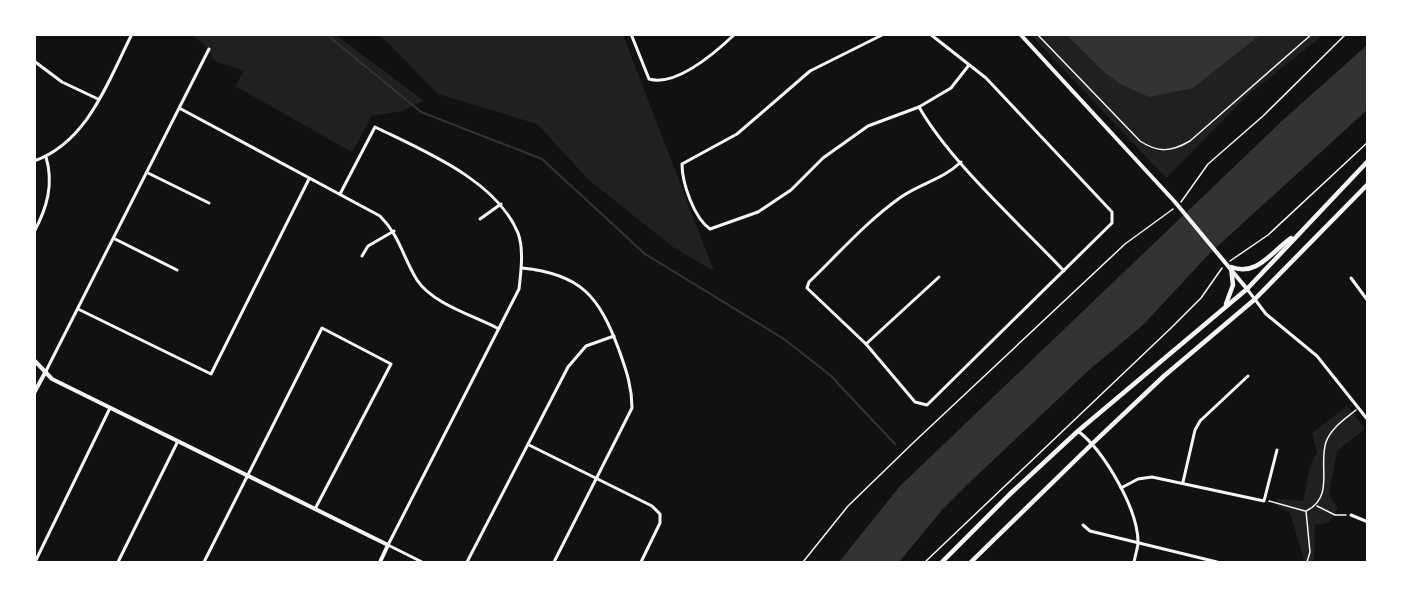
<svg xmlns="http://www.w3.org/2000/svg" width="1402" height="597" viewBox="0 0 1402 597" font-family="Overpass,sans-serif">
	<rect width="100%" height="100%" fill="#111"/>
	<g fill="#202020">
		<polygon points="191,35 336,35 424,101 402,111 372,116 352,152 235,86 244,71 215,61 205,45"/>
		<polygon points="380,35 623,35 714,271 673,247 590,181 537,124 438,94"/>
		<polygon points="1031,35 1323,35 1248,95 1166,178"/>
		<polygon points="1347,406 1365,429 1337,451 1329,495 1338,508 1330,522 1315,525 1314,562 1302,562 1304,560 1290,513 1275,505 1277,499 1303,501 1310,467 1317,452 1312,433"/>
	</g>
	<g fill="#333">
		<polygon points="1067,35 1260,35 1193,88 1149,97 1120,84 1104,72"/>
		<polygon points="1367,45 1367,110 1209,254 1143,325 1089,370 970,482 942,510 899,562 839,562 900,486 1283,120"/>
	</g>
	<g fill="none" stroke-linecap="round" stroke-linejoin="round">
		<polyline stroke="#333" stroke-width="2" points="326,34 421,112 542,159 645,254 784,339 830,375 895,444"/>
		<g stroke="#f5f5f5" stroke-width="1.5">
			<path d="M 1037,34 L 1140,141 C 1158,153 1171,152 1190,141 L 1312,34"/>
			<polyline points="1181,202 1208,164 1263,116 1346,34"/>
			<polyline points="1230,261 1268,235 1368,142"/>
			<polyline points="1269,501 1305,511"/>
			<polyline points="1317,506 1335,515 1346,515"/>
			<polyline points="803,562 848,506 914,442 1125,244 1173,209"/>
			<polyline points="925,562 1171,328 1201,298 1222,268"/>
			<path d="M 1307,562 L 1310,552 L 1306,511 C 1335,497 1318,466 1326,442 C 1331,428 1345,419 1356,410"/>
		</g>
		<g stroke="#f5f5f5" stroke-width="3">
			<path d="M 631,34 L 649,79 C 676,87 716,52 735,34"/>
			<path d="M 884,34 L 810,71 L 737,134 L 682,164 C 682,183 694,218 710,229 L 758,212 L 791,190 L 823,158 L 868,126 L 919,107 L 951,88 L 969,65"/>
			<path d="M 930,34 L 986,78 L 1112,212 L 1112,223 L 927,405 L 915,402 L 866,344 L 807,288 L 809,282 C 839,253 867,221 901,197 C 921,183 942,180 961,162"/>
			<polyline points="34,61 62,82 98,99"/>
			<path d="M 919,107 C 951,163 1019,223 1064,271"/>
			<path d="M 181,109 L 380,216 C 400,236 403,258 417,280 C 433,304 472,315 497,328"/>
			<path d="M 34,161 C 88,142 108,81 132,34"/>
			<polyline points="148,173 209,203"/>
			<path d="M 340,194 L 375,127 C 424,151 496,180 518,233 C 524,249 521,272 519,289 L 388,545 L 422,562"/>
			<polyline points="480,219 501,204"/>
			<path d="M 34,232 C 47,208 54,184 46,157"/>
			<polyline points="115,239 177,270"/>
			<polyline points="362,256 368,246 394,231"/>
			<path d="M 522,268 C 581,274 599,296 619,350 C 626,370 632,386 632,408 L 554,562"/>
			<polyline points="1351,278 1368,301"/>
			<polyline points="1247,289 1266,314 1317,356 1368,420"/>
			<polyline points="78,309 211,374 309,179"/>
			<polyline points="866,344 939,277"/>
			<polyline points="46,371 209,49"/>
			<path d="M 1078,431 C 1104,451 1139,510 1138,544 C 1137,550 1135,557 1134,562"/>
			<polyline points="529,445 652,506 660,514 660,523 641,562"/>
			<polyline points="1183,482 1195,430 1200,421 1248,376"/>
			<polyline points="1121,488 1138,479 1152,477 1264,501 1277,450"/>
			<polyline points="1351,515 1368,522"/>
			<polyline points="1083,525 1090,531 1217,562"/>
			<polyline points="35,562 110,408"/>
			<polyline points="118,562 178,441"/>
			<polyline points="204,562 322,328 391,364 315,509"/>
			<polyline points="467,562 568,367 586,346 614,336"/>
		</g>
		<g stroke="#f5f5f5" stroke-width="4">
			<polyline points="1020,34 1175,202 1247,289"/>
			<polyline points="34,360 52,379 388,545 380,562"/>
			<polyline points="34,393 46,371"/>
		</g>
		<g stroke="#f5f5f5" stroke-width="4.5">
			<path d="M 1226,304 L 1233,285 L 1231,267 C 1257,277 1271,252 1291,238"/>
			<polyline points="942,562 1009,495 1078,431 1247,289 1368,161"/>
			<polyline points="971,562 1093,443 1164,376 1254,300 1368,184"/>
		</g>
	</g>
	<rect width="1402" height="597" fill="none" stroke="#ffffff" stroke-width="72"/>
</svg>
